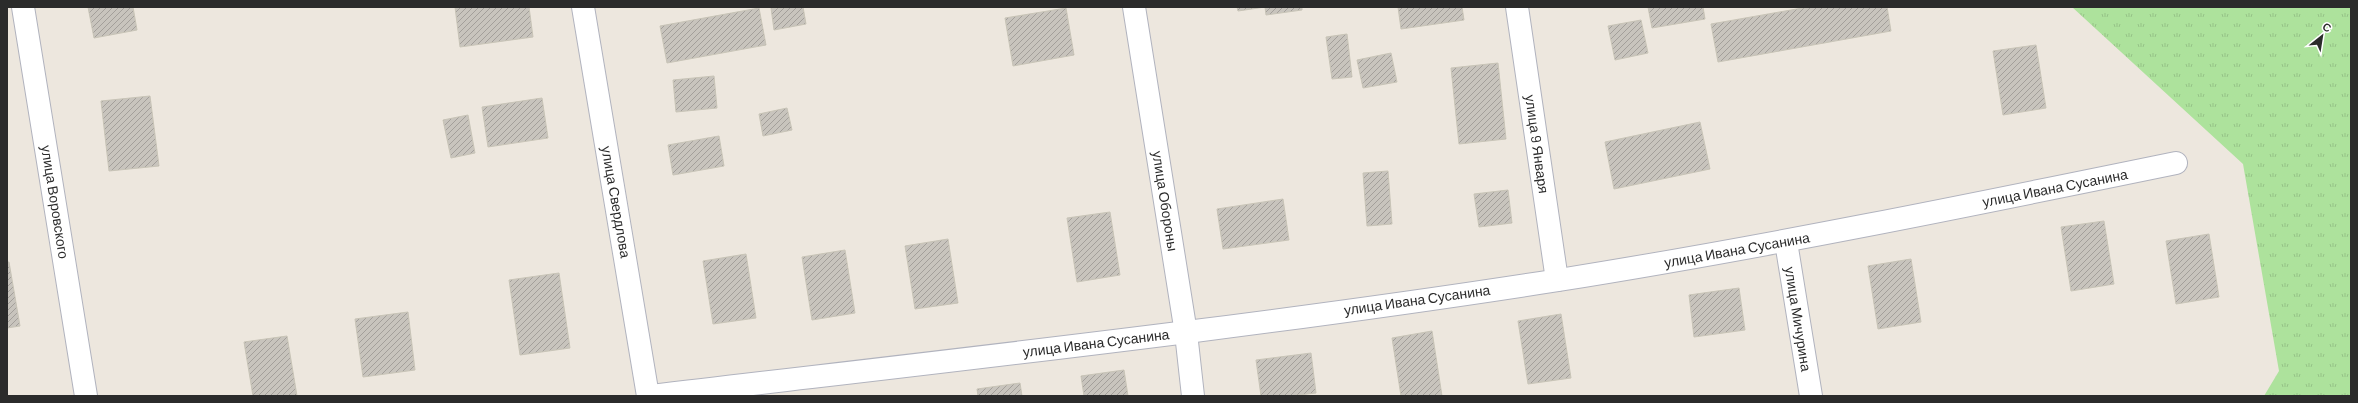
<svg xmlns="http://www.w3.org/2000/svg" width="2358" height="403" viewBox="0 0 2358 403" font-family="Barlow,sans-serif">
	<defs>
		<pattern id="grass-tufts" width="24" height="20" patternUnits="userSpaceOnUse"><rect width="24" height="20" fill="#ade29c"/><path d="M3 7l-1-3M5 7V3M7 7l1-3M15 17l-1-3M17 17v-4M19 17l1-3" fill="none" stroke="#95c287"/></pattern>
		<pattern id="building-hatch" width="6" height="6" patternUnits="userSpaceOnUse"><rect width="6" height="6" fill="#c8c4bd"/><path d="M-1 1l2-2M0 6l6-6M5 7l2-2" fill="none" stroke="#a39f9a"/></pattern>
	</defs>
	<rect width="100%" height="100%" fill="#ede7de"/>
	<polygon fill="url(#grass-tufts)" points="2072,7 2351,7 2351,396 2264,396 2279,371 2243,164"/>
	<g fill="url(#building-hatch)" stroke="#c8c4b7">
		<polygon points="88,7 133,7 137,30 94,38"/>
		<polygon points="455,7 529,7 533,37 460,47"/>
		<polygon points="803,7 806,24 774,30 771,8"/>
		<polygon points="1237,7 1265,7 1238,11"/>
		<polygon points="1265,7 1302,7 1302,10 1266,15"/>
		<polygon points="1398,7 1462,7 1464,20 1401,29"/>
		<polygon points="1648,7 1703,7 1705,19 1652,28"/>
		<polygon points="1808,7 1887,7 1891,31 1718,62 1711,24"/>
		<polygon points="759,8 766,45 667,63 660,26"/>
		<polygon points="1066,8 1074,55 1013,66 1005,18"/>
		<polygon points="1641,20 1648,53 1615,60 1608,26"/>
		<polygon points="1347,34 1352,77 1332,79 1326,37"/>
		<polygon points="2036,45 2046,108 2003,115 1993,51"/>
		<polygon points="1391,53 1397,82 1363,88 1357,60"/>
		<polygon points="1498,63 1506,139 1459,144 1451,68"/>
		<polygon points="714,76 717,108 676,112 673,80"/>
		<polygon points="150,96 159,166 109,171 101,101"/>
		<polygon points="542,98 548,138 488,147 482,107"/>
		<polygon points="787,108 792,130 763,136 759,114"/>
		<polygon points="468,115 475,153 451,158 443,120"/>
		<polygon points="1700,122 1710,169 1614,189 1605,142"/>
		<polygon points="719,136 724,166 673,175 668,145"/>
		<polygon points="1388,171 1392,224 1367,226 1363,173"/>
		<polygon points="1508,190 1512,223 1479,227 1474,194"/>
		<polygon points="1283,199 1289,240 1223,249 1217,209"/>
		<polygon points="1110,212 1120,275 1077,282 1067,218"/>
		<polygon points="2104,221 2114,284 2071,291 2061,227"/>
		<polygon points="2209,234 2219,297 2176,304 2166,241"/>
		<polygon points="948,239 958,303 915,309 905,246"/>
		<polygon points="845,250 855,313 812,320 802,257"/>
		<polygon points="746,254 756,318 713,324 703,261"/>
		<polygon points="1911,259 1921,322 1878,329 1868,266"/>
		<polygon points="7,262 9,262 20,326 7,328"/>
		<polygon points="559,273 570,348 520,355 509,280"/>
		<polygon points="1739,288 1745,330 1694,337 1689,295"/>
		<polygon points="408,312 415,370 363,377 355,319"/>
		<polygon points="1561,314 1571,378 1528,384 1518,321"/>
		<polygon points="1432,331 1442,396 1401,396 1392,338"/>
		<polygon points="287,336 297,396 253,396 244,342"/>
		<polygon points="1311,353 1316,393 1290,396 1261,396 1256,360"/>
		<polygon points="1124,370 1128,396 1084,396 1081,376"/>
		<polygon points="1020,383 1022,396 978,396 977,389"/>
	</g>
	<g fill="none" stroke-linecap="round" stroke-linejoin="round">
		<g stroke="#b1b3be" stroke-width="24">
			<g id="minor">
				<polyline points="23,7 86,396"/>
				<polyline points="583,7 648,396"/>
				<polyline points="1134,7 1186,333 1193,396"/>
				<polyline points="1517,7 1557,280"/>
				<polyline points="1786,242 1811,396"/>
				<path d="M 651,396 C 954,360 1258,327 1559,280 C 1766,247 1971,205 2176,163"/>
			</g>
		</g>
		<use href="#minor" stroke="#fff" stroke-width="22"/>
	</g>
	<g text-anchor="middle" stroke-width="3" stroke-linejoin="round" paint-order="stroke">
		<g font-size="14" fill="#2b2b2b" stroke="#fff">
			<text transform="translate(1537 144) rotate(82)" y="5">улица 9 Января</text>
			<text transform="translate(2055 188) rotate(-11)" y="5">улица Ивана Сусанина</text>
			<text transform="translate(1165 201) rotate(81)" y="5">улица Обороны</text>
			<text transform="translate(55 202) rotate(81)" y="5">улица Воровского</text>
			<text transform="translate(616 202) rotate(80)" y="5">улица Свердлова</text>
			<text transform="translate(1737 250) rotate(-10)" y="5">улица Ивана Сусанина</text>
			<text transform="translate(1417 300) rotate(-8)" y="5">улица Ивана Сусанина</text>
			<text transform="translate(1798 319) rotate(81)" y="5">улица Мичурина</text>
			<text transform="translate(1096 343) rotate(-7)" y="5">улица Ивана Сусанина</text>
		</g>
	</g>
	<rect width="2358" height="403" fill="none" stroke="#2b2b2b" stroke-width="16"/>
	<g transform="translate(2322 36) rotate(30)" stroke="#ffffff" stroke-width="3" paint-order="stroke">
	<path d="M0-3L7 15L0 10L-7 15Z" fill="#2b2b2b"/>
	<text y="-6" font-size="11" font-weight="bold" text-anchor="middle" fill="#2b2b2b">С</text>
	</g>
</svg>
